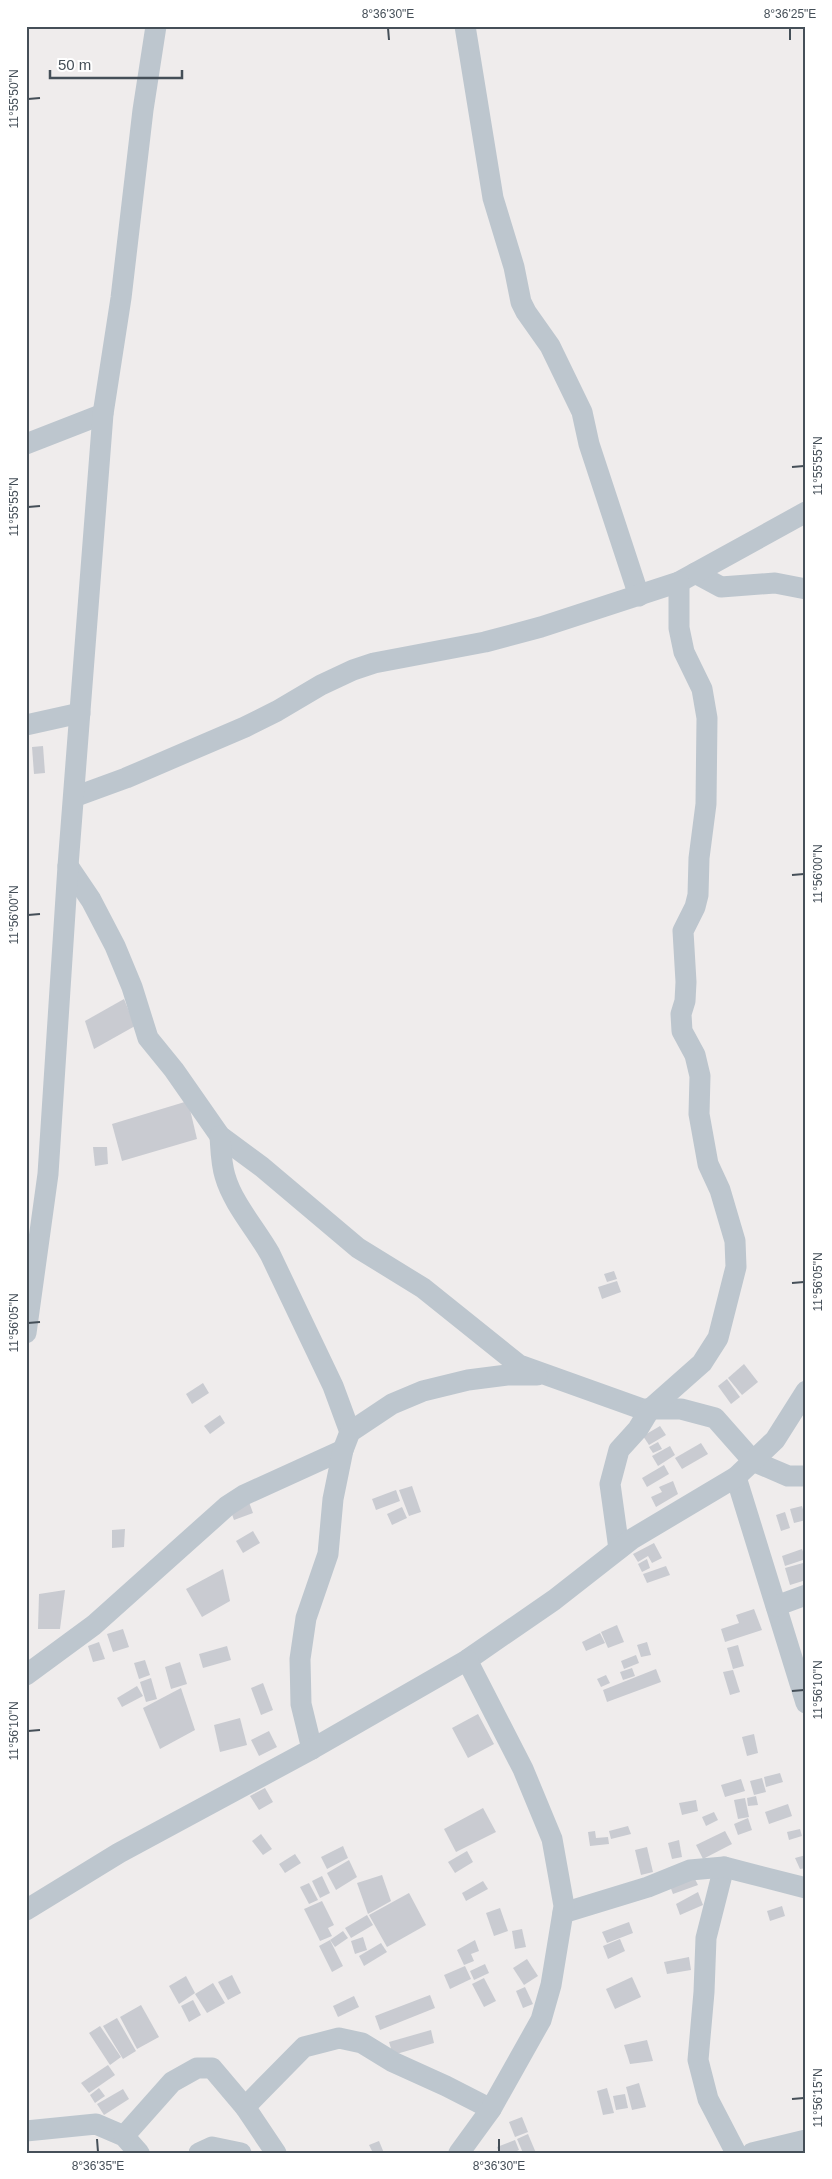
<svg xmlns="http://www.w3.org/2000/svg" width="832" height="2179" viewBox="0 0 832 2179" font-family="Helvetica,sans-serif">
	<rect width="100%" height="100%" fill="#efecec"/>
	<g fill="#c9cbd1">
		<polygon points="43,746 45,773 34,774 32,747"/>
		<polygon points="124,999 135,1026 94,1049 85,1021"/>
		<polygon points="188,1101 197,1139 122,1161 112,1124"/>
		<polygon points="93,1147 107,1147 108,1164 95,1166"/>
		<polygon points="614,1271 617,1279 607,1282 604,1274"/>
		<polygon points="617,1281 621,1292 602,1299 598,1287"/>
		<polygon points="744,1364 758,1382 742,1395 728,1378"/>
		<polygon points="727,1379 740,1397 731,1404 718,1386"/>
		<polygon points="203,1383 209,1393 192,1404 186,1394"/>
		<polygon points="220,1415 225,1423 210,1434 204,1426"/>
		<polygon points="660,1426 666,1435 649,1445 643,1436"/>
		<polygon points="658,1442 662,1449 653,1453 649,1447"/>
		<polygon points="701,1443 708,1454 682,1469 675,1458"/>
		<polygon points="670,1446 675,1455 658,1466 652,1456"/>
		<polygon points="664,1465 669,1474 647,1487 642,1478"/>
		<polygon points="673,1481 678,1494 656,1507 651,1497 662,1492 659,1487"/>
		<polygon points="412,1486 421,1512 409,1516 399,1490"/>
		<polygon points="396,1490 400,1501 376,1510 372,1499"/>
		<polygon points="249,1502 253,1513 234,1520 230,1509"/>
		<polygon points="802,1506 806,1520 794,1523 790,1509"/>
		<polygon points="402,1507 407,1518 392,1525 387,1514"/>
		<polygon points="785,1512 790,1528 781,1531 776,1515"/>
		<polygon points="125,1529 124,1547 112,1548 112,1530"/>
		<polygon points="253,1531 260,1543 243,1553 236,1541"/>
		<polygon points="654,1543 662,1558 652,1563 648,1556 638,1562 633,1554"/>
		<polygon points="802,1549 806,1559 785,1566 782,1556"/>
		<polygon points="647,1559 650,1568 642,1572 638,1564"/>
		<polygon points="803,1563 806,1580 790,1585 785,1568"/>
		<polygon points="666,1566 670,1575 647,1583 643,1574"/>
		<polygon points="223,1569 230,1601 202,1617 186,1589"/>
		<polygon points="65,1590 60,1629 38,1629 39,1594"/>
		<polygon points="754,1609 762,1630 725,1642 721,1629 739,1623 736,1615"/>
		<polygon points="617,1625 624,1642 608,1648 601,1632"/>
		<polygon points="123,1629 129,1647 113,1652 107,1634"/>
		<polygon points="600,1633 605,1643 586,1651 582,1642"/>
		<polygon points="99,1642 105,1659 93,1662 88,1646"/>
		<polygon points="647,1642 651,1655 641,1657 637,1645"/>
		<polygon points="738,1645 744,1666 733,1669 727,1648"/>
		<polygon points="227,1646 231,1660 203,1668 199,1654"/>
		<polygon points="636,1655 639,1663 624,1669 621,1661"/>
		<polygon points="145,1660 150,1675 139,1679 134,1663"/>
		<polygon points="180,1662 187,1684 171,1689 165,1667"/>
		<polygon points="632,1668 635,1676 623,1680 620,1672"/>
		<polygon points="656,1669 661,1682 607,1702 603,1690"/>
		<polygon points="733,1670 740,1692 730,1695 723,1672"/>
		<polygon points="606,1675 610,1683 601,1687 597,1679"/>
		<polygon points="151,1678 157,1699 146,1702 140,1682"/>
		<polygon points="263,1683 273,1710 261,1715 251,1688"/>
		<polygon points="137,1686 143,1696 122,1707 117,1698"/>
		<polygon points="181,1688 195,1730 160,1749 143,1708"/>
		<polygon points="478,1714 494,1744 468,1758 452,1728"/>
		<polygon points="240,1718 247,1745 220,1752 214,1725"/>
		<polygon points="269,1731 277,1747 259,1756 251,1740"/>
		<polygon points="754,1734 758,1753 747,1756 742,1737"/>
		<polygon points="780,1773 783,1782 766,1787 764,1777"/>
		<polygon points="762,1778 766,1792 754,1795 750,1781"/>
		<polygon points="741,1779 745,1791 725,1797 721,1785"/>
		<polygon points="265,1788 273,1802 259,1810 250,1796"/>
		<polygon points="756,1796 758,1805 748,1806 747,1798"/>
		<polygon points="745,1798 749,1817 738,1819 734,1800"/>
		<polygon points="696,1800 698,1811 682,1815 679,1803"/>
		<polygon points="788,1804 792,1816 769,1824 765,1812"/>
		<polygon points="483,1808 496,1832 456,1852 444,1829"/>
		<polygon points="714,1812 718,1820 706,1826 702,1817"/>
		<polygon points="748,1818 752,1830 738,1835 734,1824"/>
		<polygon points="628,1826 631,1834 611,1839 609,1831"/>
		<polygon points="800,1829 802,1836 789,1840 787,1832"/>
		<polygon points="595,1831 596,1838 608,1837 609,1844 590,1846 588,1832"/>
		<polygon points="725,1831 732,1844 703,1859 696,1845"/>
		<polygon points="261,1834 272,1849 263,1855 252,1841"/>
		<polygon points="679,1840 682,1857 672,1859 668,1843"/>
		<polygon points="343,1846 348,1858 327,1869 321,1857"/>
		<polygon points="647,1847 653,1872 641,1875 635,1850"/>
		<polygon points="467,1851 473,1862 455,1873 448,1862"/>
		<polygon points="295,1854 301,1863 285,1873 279,1864"/>
		<polygon points="806,1855 806,1868 800,1869 795,1858"/>
		<polygon points="349,1860 357,1877 336,1890 327,1873"/>
		<polygon points="382,1875 391,1901 368,1914 357,1883"/>
		<polygon points="322,1876 330,1893 320,1898 312,1881"/>
		<polygon points="694,1877 698,1885 673,1894 670,1886"/>
		<polygon points="483,1881 488,1889 466,1901 462,1893"/>
		<polygon points="309,1883 318,1900 309,1904 300,1887"/>
		<polygon points="698,1892 703,1905 680,1915 676,1904"/>
		<polygon points="409,1893 426,1925 387,1947 369,1915"/>
		<polygon points="322,1901 334,1925 328,1928 332,1936 320,1941 304,1909"/>
		<polygon points="782,1906 785,1916 770,1921 767,1911"/>
		<polygon points="500,1908 508,1931 494,1936 486,1913"/>
		<polygon points="367,1915 373,1925 351,1938 345,1928"/>
		<polygon points="629,1922 633,1933 607,1943 602,1932"/>
		<polygon points="522,1929 526,1947 515,1949 512,1931"/>
		<polygon points="343,1931 348,1938 335,1947 330,1940"/>
		<polygon points="363,1937 367,1950 355,1954 351,1941"/>
		<polygon points="620,1939 625,1951 608,1959 603,1946"/>
		<polygon points="330,1940 343,1966 332,1972 319,1946"/>
		<polygon points="475,1940 479,1951 471,1954 474,1961 464,1965 457,1950"/>
		<polygon points="381,1943 387,1952 364,1966 359,1956"/>
		<polygon points="689,1957 691,1970 667,1974 664,1962"/>
		<polygon points="527,1959 538,1976 524,1985 513,1968"/>
		<polygon points="485,1964 489,1973 474,1980 470,1971"/>
		<polygon points="465,1966 471,1979 450,1989 444,1975"/>
		<polygon points="232,1975 241,1993 228,2000 218,1982"/>
		<polygon points="186,1976 195,1993 179,2004 169,1986"/>
		<polygon points="632,1977 641,1997 615,2009 606,1989"/>
		<polygon points="484,1978 496,2001 484,2007 472,1984"/>
		<polygon points="213,1983 225,2003 207,2013 195,1994"/>
		<polygon points="525,1987 533,2004 523,2008 516,1991"/>
		<polygon points="430,1995 435,2008 380,2030 375,2016"/>
		<polygon points="354,1996 359,2007 338,2017 333,2006"/>
		<polygon points="193,2000 201,2015 189,2022 181,2006"/>
		<polygon points="141,2005 159,2037 137,2049 120,2017"/>
		<polygon points="117,2018 136,2051 123,2059 103,2026"/>
		<polygon points="100,2026 121,2057 110,2065 89,2033"/>
		<polygon points="431,2030 434,2043 393,2055 389,2042"/>
		<polygon points="647,2040 653,2061 630,2064 624,2045"/>
		<polygon points="108,2065 115,2075 89,2093 81,2083"/>
		<polygon points="639,2083 646,2107 632,2110 626,2087"/>
		<polygon points="99,2088 105,2096 95,2103 90,2095"/>
		<polygon points="607,2088 614,2113 603,2115 597,2091"/>
		<polygon points="123,2089 129,2099 104,2115 97,2104"/>
		<polygon points="625,2094 628,2108 616,2110 613,2096"/>
		<polygon points="522,2117 528,2132 515,2137 509,2122"/>
		<polygon points="528,2134 536,2153 523,2153 517,2139"/>
		<polygon points="515,2140 519,2150 513,2153 499,2153 497,2147"/>
		<polygon points="379,2141 384,2153 373,2153 369,2145"/>
	</g>
	<g fill="none" stroke-linecap="round" stroke-linejoin="round">
		<g stroke="#bdc6ce" stroke-width="21">
			<polyline points="465,26 493,198 514,267 521,302 526,312 550,346 582,412 589,444 639,596"/>
			<polyline points="26,444 103,414"/>
			<polyline points="695,573 721,587 775,583 806,589"/>
			<polyline points="26,725 80,713"/>
			<polyline points="74,797 126,778 245,727 277,711 321,685 353,670 374,663 485,642 541,627 679,582 806,512"/>
			<polyline points="68,866 91,900 115,946 132,987 148,1038 174,1070 220,1136 262,1167 358,1248 423,1288 519,1365 642,1409 681,1409 715,1418 753,1461 788,1476 806,1476"/>
			<path d="M 220,1136 C 221,1150 221,1163 225,1176 C 233,1204 256,1229 270,1254 L 333,1386 L 350,1432"/>
			<polyline points="26,1333 48,1174 68,866 103,414 121,298 143,110 156,26"/>
			<polyline points="736,1477 806,1703"/>
			<polyline points="619,1549 610,1484 619,1450 638,1429 650,1409 702,1363 718,1338 736,1267 735,1241 720,1190 708,1164 699,1114 700,1076 695,1055 682,1031 681,1014 685,1001 686,982 683,931 695,907 698,895 699,858 706,804 707,718 702,689 684,652 679,628 679,582"/>
			<polyline points="776,1606 806,1595"/>
			<polyline points="26,1675 94,1625 227,1506 244,1495 343,1450"/>
			<polyline points="312,1749 301,1704 300,1659 306,1618 328,1554 333,1499 343,1450 350,1432 392,1404 423,1391 468,1380 507,1375 537,1375"/>
			<polyline points="724,1867 706,1938 704,1992 698,2060 708,2099 736,2153"/>
			<polyline points="26,1910 119,1853 312,1749 467,1660 554,1600 632,1539 736,1477 775,1440 806,1391"/>
			<polyline points="563,1913 648,1887 690,1870 724,1867 806,1888"/>
			<polyline points="245,2107 304,2047 339,2038 362,2043 393,2062 446,2086 491,2109"/>
			<polyline points="26,2131 96,2124 124,2136 139,2153"/>
			<polyline points="124,2136 172,2082 197,2068 212,2068 245,2107 276,2153"/>
			<polyline points="199,2153 212,2147 241,2153"/>
			<polyline points="459,2153 491,2109 541,2020 551,1985 564,1906 552,1839 523,1769 467,1660"/>
			<polyline points="752,2153 806,2140"/>
		</g>
	</g>
	<path fill="none" stroke="#454f58" stroke-width="2" d="M 388,28 L 389,40M 790,28 L 790,40M 28,99 L 40,98M 792,467 L 804,466M 28,507 L 40,506M 792,875 L 804,874M 28,915 L 40,914M 792,1283 L 804,1282M 28,1323 L 40,1322M 792,1691 L 804,1690M 28,1731 L 40,1730M 792,2099 L 804,2098M 97,2139 L 98,2152M 499,2139 L 499,2152"/>
	<rect width="832" height="2179" fill="none" stroke="#ffffff" stroke-width="55"/>
	<path d="M50 70v8h132v-8" fill="none" stroke="#454f58" stroke-width="2.5"/>
	<text x="58" y="70" font-size="15" fill="#454f58" stroke="#ffffff" stroke-width="4" paint-order="stroke">50 m</text>
	<rect x="28" y="28" width="776" height="2124" fill="none" stroke="#454f58" stroke-width="2"/>
	<g font-size="12" text-anchor="middle" fill="#454f58">
		<text x="388" y="18">8°36'30"E</text>
		<text x="790" y="18">8°36'25"E</text>
		<text transform="translate(14 99) rotate(-90)" y="4">11°55'50"N</text>
		<text transform="translate(818 466) rotate(-90)" y="4">11°55'55"N</text>
		<text transform="translate(14 507) rotate(-90)" y="4">11°55'55"N</text>
		<text transform="translate(818 874) rotate(-90)" y="4">11°56'00"N</text>
		<text transform="translate(14 915) rotate(-90)" y="4">11°56'00"N</text>
		<text transform="translate(818 1282) rotate(-90)" y="4">11°56'05"N</text>
		<text transform="translate(14 1323) rotate(-90)" y="4">11°56'05"N</text>
		<text transform="translate(818 1690) rotate(-90)" y="4">11°56'10"N</text>
		<text transform="translate(14 1731) rotate(-90)" y="4">11°56'10"N</text>
		<text transform="translate(818 2098) rotate(-90)" y="4">11°56'15"N</text>
		<text x="98" y="2170">8°36'35"E</text>
		<text x="499" y="2170">8°36'30"E</text>
	</g>
</svg>
